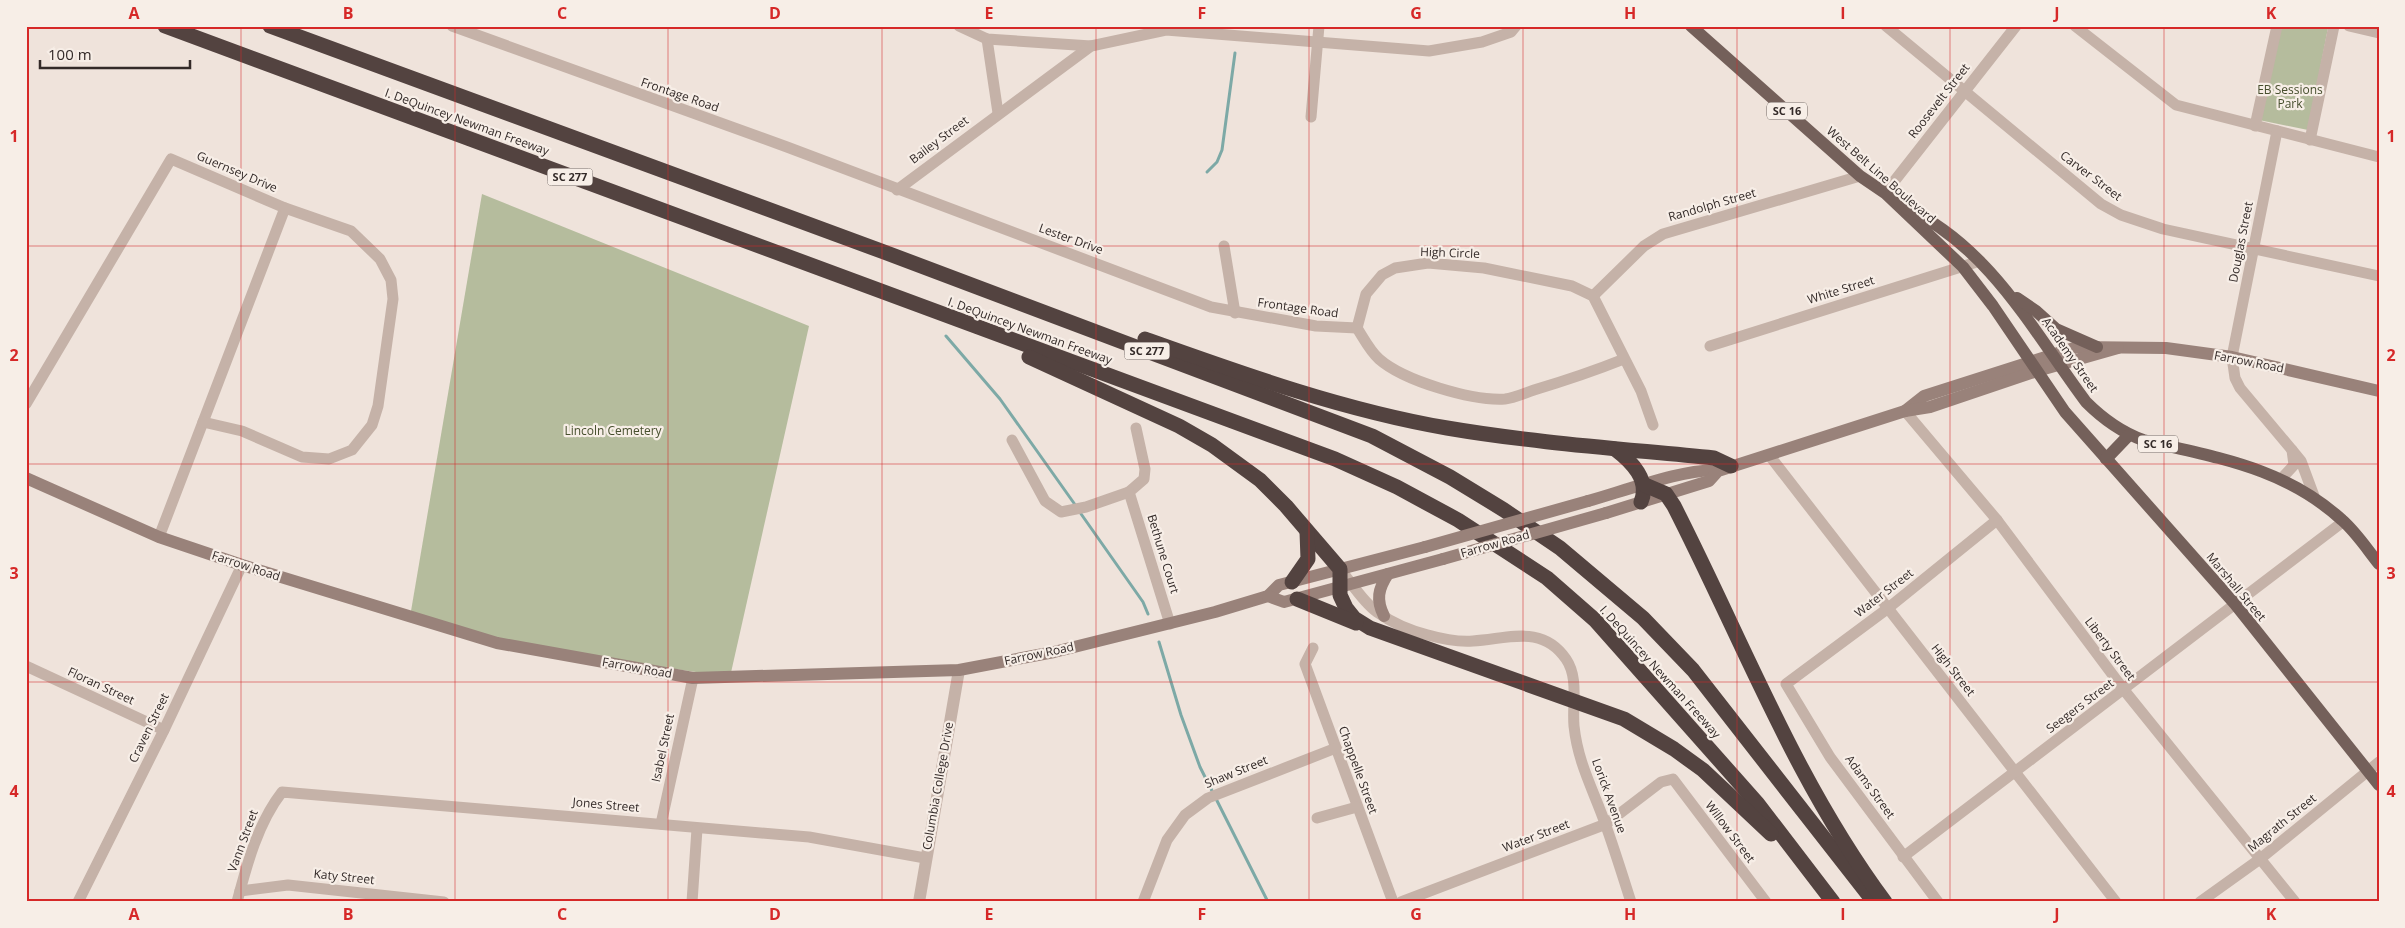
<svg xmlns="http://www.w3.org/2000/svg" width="2405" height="928" viewBox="0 0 2405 928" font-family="'Open Sans',sans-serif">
	<rect width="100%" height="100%" fill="#efe3db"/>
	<g fill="#b5bc9d">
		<polygon points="2280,26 2328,28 2308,130 2259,120"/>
		<polygon points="482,194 809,326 730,677 497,643 410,617"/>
	</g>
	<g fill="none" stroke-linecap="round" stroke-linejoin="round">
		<g stroke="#7da9a6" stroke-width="3">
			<polyline points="1207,172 1217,162 1222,150 1235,53"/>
			<polyline points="946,336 1000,399 1076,506"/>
			<polyline points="1079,511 1143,602 1148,614"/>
			<polyline points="1159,642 1181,715 1200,767 1268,902"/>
		</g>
		<g stroke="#c5b2a8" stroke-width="11">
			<polyline points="452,26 787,147 1211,307 1316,326 1357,328"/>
			<polyline points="959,26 987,39 1091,46"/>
			<polyline points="1886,26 2101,204 2121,215 2163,229 2379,276"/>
			<polyline points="2075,26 2176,105 2379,157"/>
			<polyline points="2349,26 2379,33"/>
			<polyline points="987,39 998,113"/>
			<polyline points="1311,117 1319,26"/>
			<polyline points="2255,126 2277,26"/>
			<polyline points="2277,131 2232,357 2235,378 2240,388 2292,450"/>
			<polyline points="2310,140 2334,26"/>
			<polyline points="897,190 1091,46 1166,30 1429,51 1482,42 1511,32 1516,26"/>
			<polyline points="1885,193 2016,26"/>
			<polyline points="1224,246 1235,313"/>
			<polyline points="1593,296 1644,246 1663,234 1860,176"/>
			<polyline points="1710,346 1980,261"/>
			<path d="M 1624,359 C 1594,371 1564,381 1534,390 C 1525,393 1514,398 1505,399 C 1472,401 1404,381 1379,359 C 1370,351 1364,339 1357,328 L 1366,294 L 1382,275 L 1395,268 L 1428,263 L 1484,268 L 1572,286 L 1593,296 L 1641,391 L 1653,425"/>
			<polyline points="26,404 171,159 285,208 159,537"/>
			<polyline points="1905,411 1997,520 2124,690 2295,902"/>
			<polyline points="203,422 242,431 302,457 329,459 352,450 372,425 378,406 393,299 391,280 380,259 351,231 285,208"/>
			<polyline points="1136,428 1145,469 1144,479 1129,492 1170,624"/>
			<polyline points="1012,440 1045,501 1061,512 1086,507 1129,492"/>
			<polyline points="1769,455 2116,902"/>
			<polyline points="2282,478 2294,465 2292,450 2301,461 2314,496"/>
			<path d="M 1340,569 C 1351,582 1362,601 1377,612 C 1391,622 1411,631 1428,635 C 1442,639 1459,642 1473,641 C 1508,639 1542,624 1566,659 C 1579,678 1572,704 1574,726 C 1578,764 1594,791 1606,826 C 1615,851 1623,877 1631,902"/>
			<polyline points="1313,648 1305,664 1393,902"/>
			<polyline points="26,666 164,730"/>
			<polyline points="1317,818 1357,807"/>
			<polyline points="661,824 693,678"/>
			<polyline points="1903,857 2344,521"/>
			<polyline points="240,891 288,885 444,902"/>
			<polyline points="78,902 164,730 242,565"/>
			<path d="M 237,902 C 247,864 258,823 282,792 L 809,837 L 925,858"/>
			<polyline points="692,902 697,829"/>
			<polyline points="1143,902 1167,840 1185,815 1208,798 1336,748"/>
			<polyline points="1401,902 1606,824 1661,782 1673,779 1766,902"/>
			<polyline points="1938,902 1830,757 1786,684 1887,609 1997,520"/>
			<polyline points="2200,902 2260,859 2379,762"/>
		</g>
		<polyline stroke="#c5b2a8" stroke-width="12" points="919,902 959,670"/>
		<g stroke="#99827a" stroke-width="12">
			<polyline points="1905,411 1924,396 2077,347 2166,348 2232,357 2379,391"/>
			<polyline points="26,478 159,537 242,565 497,643 693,678 959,670 1054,652 1215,612 1268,596 1279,585 1425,547"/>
			<path d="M 1588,501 C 1618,493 1691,466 1718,471"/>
			<polyline points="1606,513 1709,481 1718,471 1905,411 1930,407 2037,371 2118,348"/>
			<polyline points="1268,596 1284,602 1443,559"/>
			<path d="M 1384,616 C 1376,600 1378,589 1388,574"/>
		</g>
		<g stroke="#74605a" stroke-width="12">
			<polyline points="1691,26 1860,176 1885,193 1963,267 1993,306 2065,412 2235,604 2379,785"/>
			<path d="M 1906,208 C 1990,247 2033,331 2086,402 C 2103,419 2121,432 2143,440 C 2217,458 2284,467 2342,520 C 2356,532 2367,549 2379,564"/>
			<polyline points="2017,298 2036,311 2056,329 2097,347"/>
			<polyline points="2106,459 2129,435"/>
		</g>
		<g stroke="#534340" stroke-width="15">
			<polyline points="165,26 1335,459 1397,487 1458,520 1547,578 1595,620 1758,804 1833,902"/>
			<polyline points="270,26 884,252 1372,436 1450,477 1504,510 1560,548 1643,618 1693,670 1874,902"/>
			<path d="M 1145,339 C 1243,374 1343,410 1447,428 C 1535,443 1625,449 1714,458 L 1731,466"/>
			<polyline points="1029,357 1179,426 1212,445 1260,480 1286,506 1340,569 1340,595 1346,608 1354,618 1370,628 1624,719 1674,749 1703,770 1771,834"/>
			<path d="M 1615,449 C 1632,462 1650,480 1641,502"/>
			<path d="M 1645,485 L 1666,494 L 1674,506 C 1742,639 1795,781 1885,902"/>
			<polyline points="1292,582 1308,559 1307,532"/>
			<polyline points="1297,599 1356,623"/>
		</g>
		<g stroke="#99827a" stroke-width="12">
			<polyline points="1425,547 1588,501"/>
			<polyline points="1443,559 1606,513"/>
		</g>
	</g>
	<path fill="none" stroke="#d62828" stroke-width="1" stroke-opacity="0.55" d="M 241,26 L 241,902M 455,26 L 455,902M 668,26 L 668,902M 882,26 L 882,902M 1096,26 L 1096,902M 1309,26 L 1309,902M 1523,26 L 1523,902M 1737,26 L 1737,902M 1950,26 L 1950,902M 2164,26 L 2164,902M 26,246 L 2379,246M 26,464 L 2379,464M 26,682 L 2379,682"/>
	<g text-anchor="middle" stroke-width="4.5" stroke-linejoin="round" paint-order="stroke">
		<g fill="#f7eee7" stroke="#6e6561" stroke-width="1">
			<rect x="1767" y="102.5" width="40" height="17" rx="4"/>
			<rect x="547.5" y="168.5" width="45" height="17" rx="4"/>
			<rect x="1124.5" y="342.5" width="45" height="17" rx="4"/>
			<rect x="2138" y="435.5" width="40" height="17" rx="4"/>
		</g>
		<g font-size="11" font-weight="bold" fill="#332a28">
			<text x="1787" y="115">SC 16</text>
			<text x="570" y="181">SC 277</text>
			<text x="1147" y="355">SC 277</text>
			<text x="2158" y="448">SC 16</text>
		</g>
		<g font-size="12" fill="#474f2e" stroke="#f7eee7">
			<text x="2290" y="94">EB Sessions<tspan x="2290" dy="14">Park</tspan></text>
			<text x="613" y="435">Lincoln Cemetery</text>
		</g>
		<g font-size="12" fill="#332a28" stroke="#f7eee7">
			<text transform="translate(680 95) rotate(19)" y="4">Frontage Road</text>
			<text transform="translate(1939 101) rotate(-52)" y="4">Roosevelt Street</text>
			<text transform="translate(467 122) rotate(20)" y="4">I. DeQuincey Newman Freeway</text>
			<text transform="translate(939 140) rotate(-37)" y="4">Bailey Street</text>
			<text transform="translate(237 172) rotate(23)" y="4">Guernsey Drive</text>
			<text transform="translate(1881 175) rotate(41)" y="4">West Belt Line Boulevard</text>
			<text transform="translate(2091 176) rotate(37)" y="4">Carver Street</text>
			<text transform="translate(1712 205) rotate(-16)" y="4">Randolph Street</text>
			<text transform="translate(1071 239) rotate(20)" y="4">Lester Drive</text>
			<text transform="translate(2241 242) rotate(-79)" y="4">Douglas Street</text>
			<text transform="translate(1450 253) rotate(2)" y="4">High Circle</text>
			<text transform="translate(1841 290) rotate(-17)" y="4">White Street</text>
			<text transform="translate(1298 308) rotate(8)" y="4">Frontage Road</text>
			<text transform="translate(1030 331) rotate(20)" y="4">I. DeQuincey Newman Freeway</text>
			<text transform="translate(2070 355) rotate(55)" y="4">Academy Street</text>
			<text transform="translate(2249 362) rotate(11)" y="4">Farrow Road</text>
			<text transform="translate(1495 544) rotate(-16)" y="4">Farrow Road</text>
			<text transform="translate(1163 554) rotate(73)" y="4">Bethune Court</text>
			<text transform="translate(246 566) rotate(18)" y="4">Farrow Road</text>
			<text transform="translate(2236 587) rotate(50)" y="4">Marshall Street</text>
			<text transform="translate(1884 593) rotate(-38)" y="4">Water Street</text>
			<text transform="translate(2110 649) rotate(53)" y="4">Liberty Street</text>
			<text transform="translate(1039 654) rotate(-12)" y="4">Farrow Road</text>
			<text transform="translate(637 668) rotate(10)" y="4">Farrow Road</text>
			<text transform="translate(1953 670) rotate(52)" y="4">High Street</text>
			<text transform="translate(1660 672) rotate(48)" y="4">I. DeQuincey Newman Freeway</text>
			<text transform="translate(101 686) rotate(25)" y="4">Floran Street</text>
			<text transform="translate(2080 706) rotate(-37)" y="4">Seegers Street</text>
			<text transform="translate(149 728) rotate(-64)" y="4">Craven Street</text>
			<text transform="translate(663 748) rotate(-78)" y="4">Isabel Street</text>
			<text transform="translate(1358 770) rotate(70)" y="4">Chappelle Street</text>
			<text transform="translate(1236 772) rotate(-22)" y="4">Shaw Street</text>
			<text transform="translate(938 786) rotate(-80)" y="4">Columbia College Drive</text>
			<text transform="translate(1870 787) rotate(54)" y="4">Adams Street</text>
			<text transform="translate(1609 796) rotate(70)" y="4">Lorick Avenue</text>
			<text transform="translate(606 805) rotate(5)" y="4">Jones Street</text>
			<text transform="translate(2282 823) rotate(-39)" y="4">Magrath Street</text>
			<text transform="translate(1730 832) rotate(53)" y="4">Willow Street</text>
			<text transform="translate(1536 836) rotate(-21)" y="4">Water Street</text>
			<text transform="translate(243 841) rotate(-70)" y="4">Vann Street</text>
			<text transform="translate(344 877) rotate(6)" y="4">Katy Street</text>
		</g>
	</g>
	<rect width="2405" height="928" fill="none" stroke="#f7eee7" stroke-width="55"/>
	<path d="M40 60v8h150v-8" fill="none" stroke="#332a28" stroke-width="2.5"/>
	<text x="48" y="60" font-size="15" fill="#332a28" stroke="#f7eee7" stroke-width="4" paint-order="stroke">100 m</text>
	<rect x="28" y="28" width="2350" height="872" fill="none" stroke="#d62828" stroke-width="2"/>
	<g font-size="16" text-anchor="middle" font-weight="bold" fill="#d62828">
		<text x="134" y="19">A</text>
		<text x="348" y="19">B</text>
		<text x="562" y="19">C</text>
		<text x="775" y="19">D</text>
		<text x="989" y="19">E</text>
		<text x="1202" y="19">F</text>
		<text x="1416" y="19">G</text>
		<text x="1630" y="19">H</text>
		<text x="1843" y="19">I</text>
		<text x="2057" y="19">J</text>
		<text x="2271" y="19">K</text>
		<text x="14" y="142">1</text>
		<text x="2391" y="142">1</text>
		<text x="14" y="361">2</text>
		<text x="2391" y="361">2</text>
		<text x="14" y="579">3</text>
		<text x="2391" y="579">3</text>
		<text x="14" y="797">4</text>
		<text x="2391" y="797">4</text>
		<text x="134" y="920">A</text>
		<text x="348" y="920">B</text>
		<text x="562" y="920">C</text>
		<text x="775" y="920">D</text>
		<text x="989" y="920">E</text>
		<text x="1202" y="920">F</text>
		<text x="1416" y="920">G</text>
		<text x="1630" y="920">H</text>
		<text x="1843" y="920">I</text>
		<text x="2057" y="920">J</text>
		<text x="2271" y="920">K</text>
	</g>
</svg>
